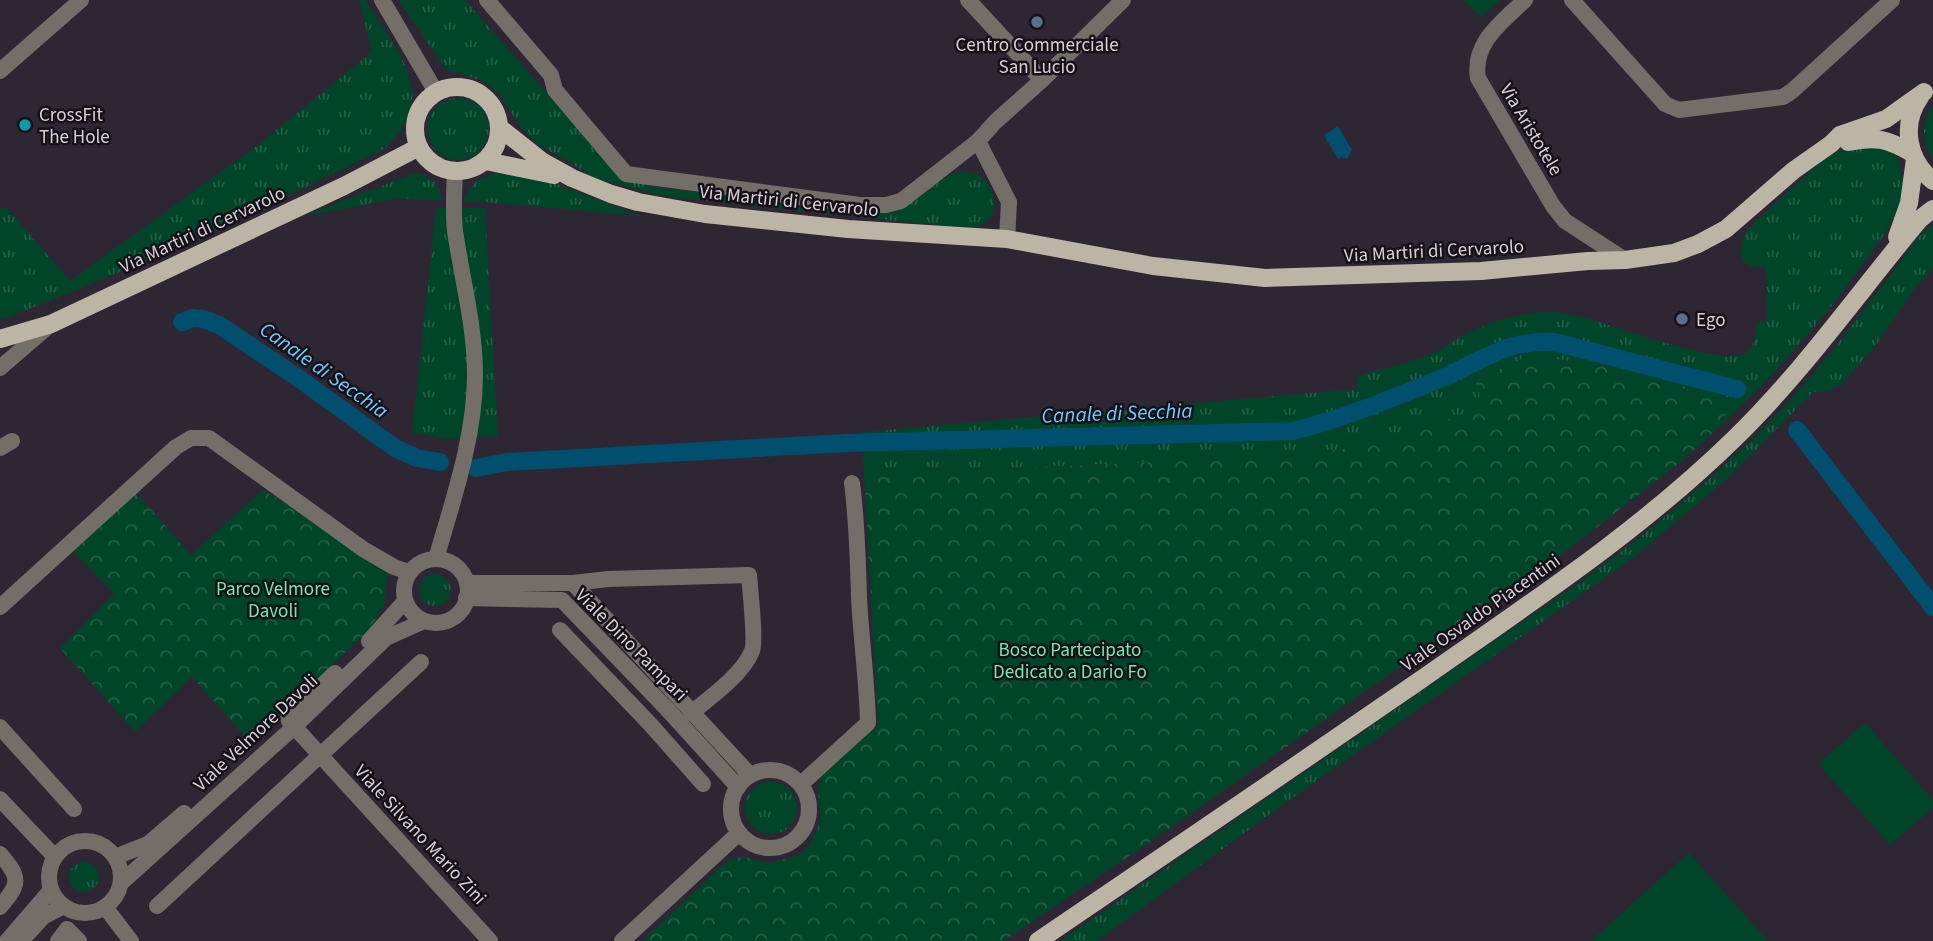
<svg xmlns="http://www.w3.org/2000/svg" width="1933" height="941" viewBox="0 0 1933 941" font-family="'Source Sans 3',sans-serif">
	<defs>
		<pattern id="grass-tufts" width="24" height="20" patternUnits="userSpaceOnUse" patternTransform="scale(1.75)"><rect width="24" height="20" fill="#00442a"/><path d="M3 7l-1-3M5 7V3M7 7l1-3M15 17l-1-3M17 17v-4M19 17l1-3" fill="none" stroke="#245e48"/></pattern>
		<pattern id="forest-crowns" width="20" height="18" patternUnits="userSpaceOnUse" patternTransform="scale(1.75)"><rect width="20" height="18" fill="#00442a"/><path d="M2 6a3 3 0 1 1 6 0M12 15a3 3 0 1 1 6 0" fill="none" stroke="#245e48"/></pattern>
	</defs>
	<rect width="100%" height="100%" fill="#2f2633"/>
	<g fill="url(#grass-tufts)">
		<path d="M 359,0 L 365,0 C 397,50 444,100 382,150 C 257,211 131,271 0,320 L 0,210 L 5,206 L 70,281 L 258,145 L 372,52 Z"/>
		<path d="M 398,0 L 465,0 L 615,171 L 651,187 L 895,213 L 945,177 C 988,153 1011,213 979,226 C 974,228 967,228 962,228 L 663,196 L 597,179 L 541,146 L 524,132 L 498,93 L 483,81 L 446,69 Z"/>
		<circle cx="458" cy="129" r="31"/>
		<path d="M 1933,105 L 1933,160 C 1922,143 1920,122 1933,105 Z"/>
		<path d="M 1878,145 L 1897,155 C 1902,171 1905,186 1900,202 C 1892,227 1876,246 1861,267 C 1817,328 1770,379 1715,431 L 1734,402 L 1718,395 L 1594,364 L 1528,356 L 1484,408 L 1365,446 L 1295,456 L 1016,468 L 864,471 L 862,432 L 1357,389 L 1357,376 C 1381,369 1406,364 1429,355 C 1441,351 1451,342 1462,336 C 1496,319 1531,308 1570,314 C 1601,320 1725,369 1746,353 C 1754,347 1756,332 1757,323 L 1767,320 L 1766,267 L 1752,267 L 1743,262 L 1741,254 L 1743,238 L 1753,224 L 1824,159 L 1849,146 Z"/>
		<polygon points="504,170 528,173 641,216 474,201 462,202 477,180"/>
		<path d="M 416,173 C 433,178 440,184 442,201 L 398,198 L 300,217 Z"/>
		<polygon points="436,208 485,208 498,436 449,439 412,433"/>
		<path d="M 1933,224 L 1933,269 L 1916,287 L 1876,345 L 1841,385 L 1828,391 L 1813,392 L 1729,477 L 1633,558 L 1288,801 L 1097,941 L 1060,941 L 1583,580 C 1666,519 1747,452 1813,374 C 1851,329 1886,281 1921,234 Z"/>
		<circle cx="435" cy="590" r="16"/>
		<circle cx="771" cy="808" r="26"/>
		<circle cx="84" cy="877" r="15"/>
	</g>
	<g fill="url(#forest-crowns)">
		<polygon points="1528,356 1594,364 1718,395 1734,402 1715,431 1682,461 1574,545 1186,817 1004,941 642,941 728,860 743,857 769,863 797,856 810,844 821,820 818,790 822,773 878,725 864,471 1016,468 1295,456 1365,446 1483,408 1475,380"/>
		<polygon points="130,486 191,555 263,490 357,545 388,572 384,606 369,630 250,742 192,677 135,732 60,648 114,594 67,545"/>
	</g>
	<g fill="#00442a">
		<polygon points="1463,0 1500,0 1480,17"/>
		<polygon points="1865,723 1933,800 1933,808 1890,845 1818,764"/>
		<polygon points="1689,853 1768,941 1591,941"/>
	</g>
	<polygon fill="#004f6f" points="1338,126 1352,150 1347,159 1341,157 1338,159 1324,135"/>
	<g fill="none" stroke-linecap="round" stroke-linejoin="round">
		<g stroke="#004f6f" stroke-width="18">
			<polyline points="182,322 193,318 203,319 219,325 301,380 395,448 417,458 440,462"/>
			<polyline points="1797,430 1933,607"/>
			<path d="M 476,468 L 507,462 L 847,443 L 1293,431 C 1345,418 1393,398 1442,378 C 1484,360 1504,340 1554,342 L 1737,389"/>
		</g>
		<g stroke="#736f68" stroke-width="16">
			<polyline points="382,0 436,92"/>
			<polyline points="487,0 551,75 555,90 626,174 860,205 886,205 901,201 978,141 1009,202 1007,239"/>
			<polyline points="968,0 1042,80"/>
			<path d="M 1525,0 C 1502,22 1472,43 1478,78 L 1553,206 L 1565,221 L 1625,260"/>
			<polyline points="1572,0 1665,104 1679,110 1783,97 1792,91 1892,0"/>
			<polyline points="0,71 81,0"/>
			<polyline points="978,141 995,122 1042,80 1123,0"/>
			<polyline points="0,368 51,324"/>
			<polyline points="0,448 12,441"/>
			<path d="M 436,559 C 453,500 475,437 475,375 C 475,326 462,279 455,231 C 453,212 454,191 455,172"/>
			<circle cx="436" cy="591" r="32"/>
			<polyline points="467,583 573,583 750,775"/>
			<path d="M 573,583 L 608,579 L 749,575 C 750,589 756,641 752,651 C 743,674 710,698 691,713"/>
			<polyline points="466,598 562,600 667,709 738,787"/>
			<polyline points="0,607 176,447 191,438 209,438 363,549 394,567 409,572"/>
			<polyline points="560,630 650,724 703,784"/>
			<polyline points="369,641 405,601"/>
			<polyline points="288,718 335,673"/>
			<polyline points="289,721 490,941"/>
			<polyline points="0,727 74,809"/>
			<circle cx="770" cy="809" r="39"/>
			<path d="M 801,784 L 868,723 C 867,680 861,639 859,597 C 858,559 857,521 852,483"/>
			<polyline points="0,799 55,857"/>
			<circle cx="85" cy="877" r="36"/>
			<path d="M 0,854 C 21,878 20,884 0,907"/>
			<polyline points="115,857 148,844 184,813"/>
			<polyline points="121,883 294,727 386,638 424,621"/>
			<polyline points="157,906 421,662"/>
			<polyline points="105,907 131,941"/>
			<polyline points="7,941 51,890"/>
			<polyline points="21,941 43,917 64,906"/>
			<polyline points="58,941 67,929 79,941"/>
			<polyline points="622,941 739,833"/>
		</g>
		<g stroke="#bcb4a5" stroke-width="18">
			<circle cx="457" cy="129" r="42"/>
			<path d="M 1920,97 C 1901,124 1907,160 1933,181"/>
			<polyline points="500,128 543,162 572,178 611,194 638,202 705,214 848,229 1007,239 1153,266 1265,278 1481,271 1588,261 1625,260 1674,253 1698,244 1726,229 1794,170 1831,144 1840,135 1886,119 1924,92"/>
			<path d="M 1848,142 C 1877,136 1887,139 1912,153"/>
			<polyline points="486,161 554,175"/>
			<polyline points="1897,237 1909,203 1915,159"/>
			<polyline points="0,339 51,324 344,186 419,147"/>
			<path d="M 1038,941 C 1166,855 1292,768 1419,681 C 1527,605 1639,532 1734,439 C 1803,372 1858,293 1920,219 L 1933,209"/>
		</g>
	</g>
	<g fill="#5c6f8a" stroke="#151117" stroke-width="2.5">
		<circle cx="1037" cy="22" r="7"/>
		<circle cx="1682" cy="319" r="7"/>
	</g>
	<circle fill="#0f9aa8" stroke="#151117" stroke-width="2.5" cx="25" cy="125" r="7"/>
	<g text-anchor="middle" stroke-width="5" stroke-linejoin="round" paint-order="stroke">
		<g font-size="19" fill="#d6d0d8" stroke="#151117" text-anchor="start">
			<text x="1037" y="51" text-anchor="middle">Centro Commerciale<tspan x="1037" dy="22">San Lucio</tspan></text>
			<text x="39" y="121">CrossFit<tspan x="39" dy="22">The Hole</tspan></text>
			<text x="1696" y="326">Ego</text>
		</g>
		<g font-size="19" fill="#d6d0d8" stroke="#151117">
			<text transform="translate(1532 129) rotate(59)" y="7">Via Aristotele</text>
			<text transform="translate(789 200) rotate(6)" y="7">Via Martiri di Cervarolo</text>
			<text transform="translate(202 229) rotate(-25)" y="7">Via Martiri di Cervarolo</text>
			<text transform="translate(1434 250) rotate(-3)" y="7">Via Martiri di Cervarolo</text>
			<text transform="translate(1480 612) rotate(-35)" y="7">Viale Osvaldo Piacentini</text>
			<text transform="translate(632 644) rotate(45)" y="7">Viale Dino Pampari</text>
			<text transform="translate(255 732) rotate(-43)" y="7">Viale Velmore Davoli</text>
			<text transform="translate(421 834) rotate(47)" y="7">Viale Silvano Mario Zini</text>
		</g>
		<g font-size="19" fill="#73e9ae" stroke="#151117">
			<text x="273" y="595">Parco Velmore<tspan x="273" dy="22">Davoli</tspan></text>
			<text x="1070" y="656">Bosco Partecipato<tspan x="1070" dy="22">Dedicato a Dario Fo</tspan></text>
		</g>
		<g font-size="21" font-style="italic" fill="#72c9fa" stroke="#151117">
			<text transform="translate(324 370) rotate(35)" y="7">Canale di Secchia</text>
			<text transform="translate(1117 413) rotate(-2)" y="7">Canale di Secchia</text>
		</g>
	</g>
</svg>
